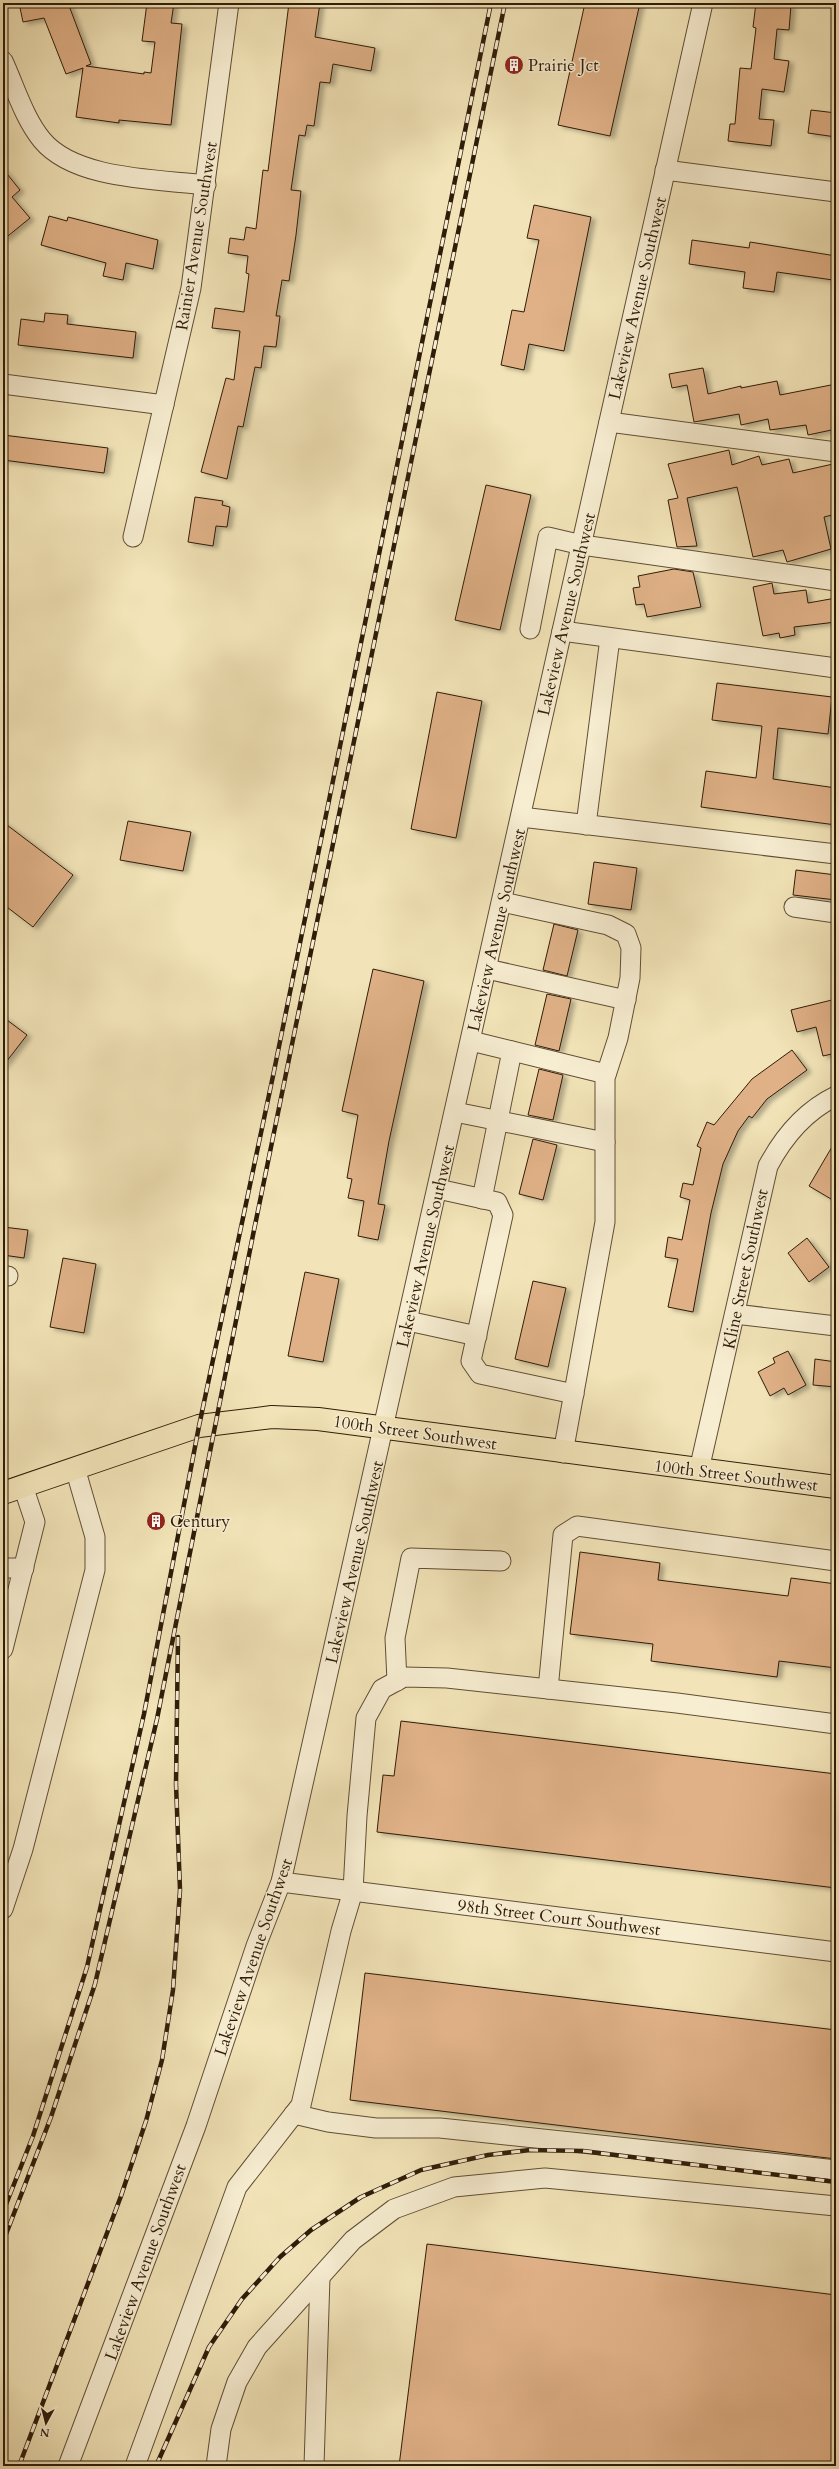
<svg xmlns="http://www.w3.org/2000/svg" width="839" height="2469" viewBox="0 0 839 2469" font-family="Cardo,serif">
	<defs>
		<filter id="shadow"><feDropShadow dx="4.5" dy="2.5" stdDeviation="2" flood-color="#0004"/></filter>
	</defs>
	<rect width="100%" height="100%" fill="#f2e4b8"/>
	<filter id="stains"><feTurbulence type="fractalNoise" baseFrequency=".005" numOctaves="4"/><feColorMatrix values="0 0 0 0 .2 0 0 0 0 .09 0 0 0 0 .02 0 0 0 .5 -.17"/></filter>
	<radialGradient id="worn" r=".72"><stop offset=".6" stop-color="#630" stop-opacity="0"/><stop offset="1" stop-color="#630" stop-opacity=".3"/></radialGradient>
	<g fill="#e0b187" stroke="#2f1c09" filter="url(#shadow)">
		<polygon points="19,3 68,3 91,64 86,66 144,74 144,72 151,73 155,42 142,41 147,3 174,3 171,23 182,24 171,125 119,120 119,123 76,117 83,68 66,74 44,18 23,22"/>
		<polygon points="289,3 320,3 315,37 375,48 371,71 333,64 330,83 320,82 314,126 307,125 305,136 299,135 291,190 301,191 296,235 289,281 282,280 276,316 280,316 276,347 264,346 261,368 255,367 243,427 238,426 227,479 201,472 226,378 234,380 240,331 212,328 215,308 244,312 249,274 246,273 248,256 228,253 230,238 244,240 246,227 256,229 263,170 268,171"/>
		<polygon points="585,3 640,3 610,136 558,125"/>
		<polygon points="756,3 791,5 789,30 777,29 774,59 789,61 784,92 762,89 759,119 774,120 771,146 728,141 730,124 735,124 740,68 751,69 756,28 753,27"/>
		<polygon points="811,110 836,113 836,137 808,133"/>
		<polygon points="3,169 20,190 12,197 30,218 3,240"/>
		<polygon points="534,205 591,217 564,351 529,344 524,370 501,365 512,310 524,312 539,240 527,238"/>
		<polygon points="49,216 67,221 68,217 158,240 153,269 126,263 123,280 103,276 106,263 41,245"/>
		<polygon points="692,240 749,248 750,242 836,256 833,280 777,272 774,292 743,288 745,272 689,264"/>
		<polygon points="45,313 68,315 67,324 136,332 133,358 18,345 21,319 44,322"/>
		<polygon points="703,368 708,394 741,386 741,388 777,381 780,395 836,384 836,429 808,435 806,425 770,430 768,419 741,425 739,414 694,422 687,385 672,388 669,374"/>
		<polygon points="3,435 108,448 104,473 3,460"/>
		<polygon points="729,450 732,465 759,456 762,465 789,459 793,473 833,464 836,478 836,514 824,517 831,549 787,562 783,550 753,557 737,487 687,498 697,546 677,547 668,500 678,498 668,464"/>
		<polygon points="486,485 531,495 500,630 455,620"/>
		<polygon points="195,497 223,501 222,505 230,507 227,527 216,526 213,546 188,542"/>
		<polygon points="674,569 693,572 701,607 647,617 644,604 636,605 633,588 640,587 638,576"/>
		<polygon points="772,583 774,594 806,590 808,603 836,598 836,622 794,627 795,635 780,638 779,633 763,636 753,587"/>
		<polygon points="717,683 832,697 828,734 778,728 773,779 836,788 836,825 701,807 706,771 756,778 762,726 712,720"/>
		<polygon points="437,692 482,701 456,838 411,829"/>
		<polygon points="128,821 191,832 183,871 120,860"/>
		<polygon points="3,822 73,875 33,927 3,904"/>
		<polygon points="594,862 637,868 631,910 588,904"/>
		<polygon points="796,870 836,875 836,900 793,895"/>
		<polygon points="554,924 578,930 567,976 543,970"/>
		<polygon points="373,969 424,981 389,1141 378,1204 385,1205 378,1240 358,1236 364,1201 348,1198 352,1179 347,1178 358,1115 342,1111"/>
		<polygon points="547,994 571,999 559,1051 535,1045"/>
		<polygon points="836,999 836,1053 823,1056 816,1027 797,1032 791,1010"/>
		<polygon points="3,1017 27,1035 3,1066"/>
		<polygon points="792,1050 807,1070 767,1099 752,1118 749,1116 738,1131 723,1164 711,1213 693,1312 668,1307 678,1259 665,1257 668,1237 682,1240 690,1200 680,1197 683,1183 693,1185 701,1148 697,1146 707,1122 714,1125 752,1079"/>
		<polygon points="539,1069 563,1075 553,1120 528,1115"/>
		<polygon points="533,1139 557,1145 543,1200 519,1194"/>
		<polygon points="836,1140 836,1190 831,1199 809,1186"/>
		<polygon points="3,1227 28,1230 24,1258 3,1255"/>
		<polygon points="807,1238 829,1267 809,1282 788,1253"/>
		<polygon points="63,1258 96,1264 84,1333 50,1327"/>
		<polygon points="305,1272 339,1279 323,1362 288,1356"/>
		<polygon points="533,1281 566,1288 548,1367 515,1359"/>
		<polygon points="788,1351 806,1385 788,1395 784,1388 770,1396 758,1372 775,1363 773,1358"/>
		<polygon points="815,1359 836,1362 836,1387 813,1385"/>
		<polygon points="580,1552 660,1563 658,1580 788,1596 791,1578 836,1584 836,1668 779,1661 777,1677 651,1661 653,1644 570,1634"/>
		<polygon points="401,1721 836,1774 836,1888 377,1832 383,1775 394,1776"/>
		<polygon points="365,1973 836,2030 836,2159 350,2100"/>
		<polygon points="427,2244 836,2295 836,2466 399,2466"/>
	</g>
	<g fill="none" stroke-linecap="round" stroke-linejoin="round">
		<g stroke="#604e35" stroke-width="21">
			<g id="minor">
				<path d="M 3,61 C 15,87 24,118 42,140 C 75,180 157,179 206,185"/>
				<polyline points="665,170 836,192"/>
				<polyline points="3,384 164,405"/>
				<polyline points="609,422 836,452"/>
				<polyline points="133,537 191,288 229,3"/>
				<polyline points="530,629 548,537 582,545 836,581"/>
				<polyline points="562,631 836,668"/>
				<polyline points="521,817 836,854"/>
				<polyline points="586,825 610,638"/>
				<polyline points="502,902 608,925 626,934 631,948 630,978 618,1038 605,1078 605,1222 563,1453"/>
				<polyline points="794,907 836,913"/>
				<polyline points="487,969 626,1000"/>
				<polyline points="471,1041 606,1074"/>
				<polyline points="455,1112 605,1142"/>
				<polyline points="438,1189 497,1202 503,1215 471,1361 480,1374 574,1394"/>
				<polyline points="482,1199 512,1051"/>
				<polyline points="3,1276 8,1276"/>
				<polyline points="735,1314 836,1326"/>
				<polyline points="408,1321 477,1336"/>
				<path d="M 699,1470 L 768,1166 C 784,1136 805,1111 836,1096"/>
				<polyline points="3,1568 24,1568"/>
				<polyline points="3,1649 35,1522 23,1486"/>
				<polyline points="397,1681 395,1638 411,1558 501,1561"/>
				<polyline points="548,1689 563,1535 577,1526 836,1561"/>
				<polyline points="281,1882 836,1952"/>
				<polyline points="3,1909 23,1849 95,1570 95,1537 75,1468"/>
				<polyline points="294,2114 328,2122 376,2128 440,2128 836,2170"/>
				<polyline points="68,2466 196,2126 256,1946 281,1882 703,3"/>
				<polyline points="135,2466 237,2187 301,2105 341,1931 353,1891 357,1816 366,1718 382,1689 404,1677 447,1678 677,1703 836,1724"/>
				<polyline points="216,2466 221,2429 237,2382 257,2347 353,2240 394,2209 454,2187 545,2178 836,2206"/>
				<polyline points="314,2466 320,2277"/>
			</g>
		</g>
		<g stroke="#2f1c09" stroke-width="24">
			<polyline id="major" points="3,1493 199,1426 272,1417 318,1419 836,1487"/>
		</g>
		<use href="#minor" stroke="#f7edd1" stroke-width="19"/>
		<use href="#major" stroke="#f2e4b8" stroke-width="22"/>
		<g stroke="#2f1c09" stroke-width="4.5">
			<g id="rail">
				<polyline points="3,2212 33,2136 87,1967 144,1714 199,1426 273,1076 491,3"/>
				<polyline points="3,2242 51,2117 95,1984 157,1719 253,1235 505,3"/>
				<polyline points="19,2466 121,2196 146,2121 162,2060 173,1990 180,1890 176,1784 178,1637"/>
				<polyline points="156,2466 209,2347 242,2299 280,2257 311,2230 361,2197 421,2170 488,2155 530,2150 583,2151 836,2182"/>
			</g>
		</g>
		<use href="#rail" stroke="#f7edd1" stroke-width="3" stroke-dasharray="9" stroke-linecap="butt"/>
	</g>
	<defs>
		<g id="building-disc" transform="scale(1)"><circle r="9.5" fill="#8f2418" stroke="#f7edd1"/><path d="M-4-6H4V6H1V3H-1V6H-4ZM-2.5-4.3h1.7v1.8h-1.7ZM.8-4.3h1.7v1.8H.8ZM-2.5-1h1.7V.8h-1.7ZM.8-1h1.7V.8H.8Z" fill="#fff"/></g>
	</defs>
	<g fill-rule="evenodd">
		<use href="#building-disc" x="514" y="65"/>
		<use href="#building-disc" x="156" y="1521"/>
	</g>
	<g text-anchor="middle" stroke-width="3" stroke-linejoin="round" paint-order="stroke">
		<g font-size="17" fill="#2f1c09" stroke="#f7edd1" text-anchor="start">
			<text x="528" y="71">Prairie Jct</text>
			<text x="170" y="1527">Century</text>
		</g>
		<g font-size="17" fill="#2f1c09" stroke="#f7edd1">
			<text transform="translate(196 236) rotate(-81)" y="6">Rainier Avenue Southwest</text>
			<text transform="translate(637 298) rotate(-77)" y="6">Lakeview Avenue Southwest</text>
			<text transform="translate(566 614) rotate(-77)" y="6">Lakeview Avenue Southwest</text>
			<text transform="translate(496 930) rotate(-77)" y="6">Lakeview Avenue Southwest</text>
			<text transform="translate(425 1246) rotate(-77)" y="6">Lakeview Avenue Southwest</text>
			<text transform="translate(745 1269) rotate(-78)" y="6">Kline Street Southwest</text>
			<text transform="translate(415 1432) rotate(8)" y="6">100th Street Southwest</text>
			<text transform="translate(736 1475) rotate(7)" y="6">100th Street Southwest</text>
			<text transform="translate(354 1562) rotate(-77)" y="6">Lakeview Avenue Southwest</text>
			<text transform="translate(559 1917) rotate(7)" y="6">98th Street Court Southwest</text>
			<text transform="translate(253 1957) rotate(-71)" y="6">Lakeview Avenue Southwest</text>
			<text transform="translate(145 2262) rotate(-70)" y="6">Lakeview Avenue Southwest</text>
		</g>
	</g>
	<rect width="839" height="2469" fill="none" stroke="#f2e4b8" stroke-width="16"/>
	<rect x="4" y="4" width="831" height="2461" fill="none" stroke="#2f1c09" stroke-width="2"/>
	<rect x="8" y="8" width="823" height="2453" fill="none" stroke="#2f1c09"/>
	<g transform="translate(46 2423) rotate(187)" stroke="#f7edd1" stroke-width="3" paint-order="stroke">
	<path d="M0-3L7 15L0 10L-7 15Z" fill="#2f1c09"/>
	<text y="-6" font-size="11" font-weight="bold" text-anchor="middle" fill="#2f1c09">N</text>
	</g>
	<rect width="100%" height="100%" filter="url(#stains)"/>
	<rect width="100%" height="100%" fill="url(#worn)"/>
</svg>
